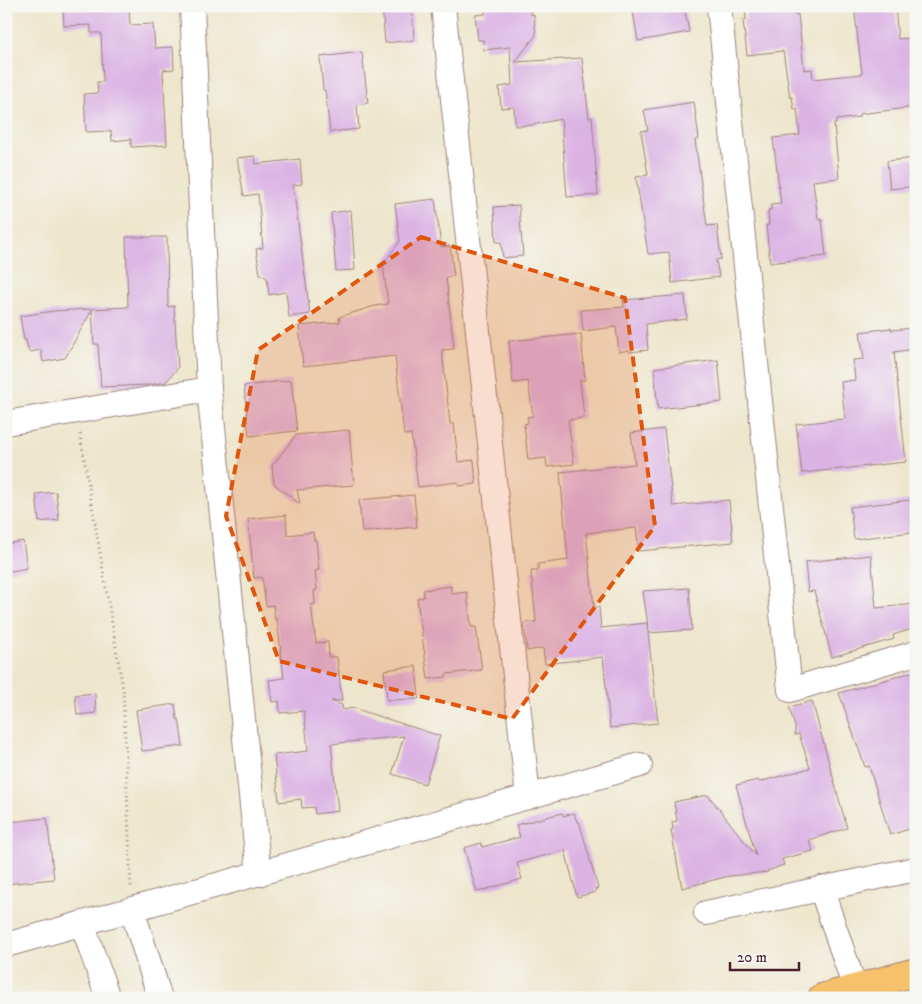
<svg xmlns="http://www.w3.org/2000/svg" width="922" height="1004" viewBox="0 0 922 1004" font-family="'IM FELL DW Pica',serif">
	<rect width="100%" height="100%" fill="#f6f6f2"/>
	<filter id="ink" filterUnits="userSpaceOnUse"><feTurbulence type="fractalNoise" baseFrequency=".02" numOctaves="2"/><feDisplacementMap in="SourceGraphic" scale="10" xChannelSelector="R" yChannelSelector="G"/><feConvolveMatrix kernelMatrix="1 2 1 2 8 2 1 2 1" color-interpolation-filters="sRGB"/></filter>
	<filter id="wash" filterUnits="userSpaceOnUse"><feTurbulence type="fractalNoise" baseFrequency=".0096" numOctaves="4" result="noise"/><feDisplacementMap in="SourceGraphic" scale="20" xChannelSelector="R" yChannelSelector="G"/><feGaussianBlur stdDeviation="1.12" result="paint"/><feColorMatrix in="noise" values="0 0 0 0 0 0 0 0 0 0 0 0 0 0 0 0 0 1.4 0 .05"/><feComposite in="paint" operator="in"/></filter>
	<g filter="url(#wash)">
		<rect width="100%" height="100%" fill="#eee6cc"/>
		<g id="blocks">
			<g fill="#dbb4e4">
				<polygon points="87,6 129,6 130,25 153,24 155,48 173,47 174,69 163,70 167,145 131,147 131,139 112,141 111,131 86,132 84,94 98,93 97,82 103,82 101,33 91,33 91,25 64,26 63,8"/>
				<polygon points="382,6 412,6 414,40 385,43"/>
				<polygon points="484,6 530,6 531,15 534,14 536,35 515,62 582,58 589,118 592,117 598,195 567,197 561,119 532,125 515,126 514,107 501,108 499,87 512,85 510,47 484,50 483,40 478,40 475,15 485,14"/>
				<polygon points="632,6 684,6 689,32 638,41"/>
				<polygon points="745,6 794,6 795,15 798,14 804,70 812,69 813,79 862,74 854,6 895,6 898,39 911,38 914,62 916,62 916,107 859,114 859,117 836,120 836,124 834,124 839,178 813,181 818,219 822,220 826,256 770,263 766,225 769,225 768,210 771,210 771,205 781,204 773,138 800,135 797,109 794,110 792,97 790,97 783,51 747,55 743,20 746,20"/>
				<polygon points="362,52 368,103 357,105 359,129 330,132 325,90 323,90 320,57"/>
				<polygon points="694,102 699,139 695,140 707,226 717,225 721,259 716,260 719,277 672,283 669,252 648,254 636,177 648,175 641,131 648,130 644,110"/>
				<polygon points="255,156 256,164 300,159 302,184 293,185 310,314 289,317 286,292 269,295 267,278 260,274 256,249 263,248 258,194 244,196 237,158"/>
				<polygon points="916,158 916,186 890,189 887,161"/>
				<polygon points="435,199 441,247 450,246 454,276 446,277 454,349 442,350 450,424 454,424 458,462 474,460 476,484 458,486 458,482 418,487 411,434 404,435 395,356 303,366 299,326 340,322 339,317 375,306 388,304 383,264 400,241 395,204"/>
				<polygon points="519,205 523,256 503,258 501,242 496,242 494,207"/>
				<polygon points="351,210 355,270 336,271 331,213"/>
				<polygon points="126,237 167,237 168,307 174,306 178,368 166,382 148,385 101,387 98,344 94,344 92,310 65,358 43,362 41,350 29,352 26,340 24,340 20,316 54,311 128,307"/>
				<polygon points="685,295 687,319 646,324 648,350 629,352 629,350 619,352 616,327 583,331 581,310 624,307 623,300"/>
				<polygon points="891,328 891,330 916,328 916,349 894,352 906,462 802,473 796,424 845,419 841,382 855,380 853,360 864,359 860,332"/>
				<polygon points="581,334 585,380 580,380 584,418 568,420 574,464 547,467 546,458 528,460 524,424 528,423 527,417 533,416 528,381 513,383 509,341"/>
				<polygon points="718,360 722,402 658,409 654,368"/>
				<polygon points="291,380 297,431 249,436 244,386"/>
				<polygon points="664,429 673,506 729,500 733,542 639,551 636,528 586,533 594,607 599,607 601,628 647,623 658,723 610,728 603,657 545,664 543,648 527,651 524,623 536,622 531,571 538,571 538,564 568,560 560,472 635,464 631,433"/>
				<polygon points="349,430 354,485 297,490 300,504 274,484 272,466 296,435"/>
				<polygon points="56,492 59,520 39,522 36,494"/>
				<polygon points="414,495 417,527 362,532 359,500"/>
				<polygon points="910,500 913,532 854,539 850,507"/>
				<polygon points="286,515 287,535 313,532 314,540 316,540 319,570 315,571 317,590 314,591 315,604 311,605 316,643 328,642 329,657 337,657 342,701 331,701 342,705 343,710 353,708 440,736 425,784 392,774 404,736 331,744 338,811 315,814 314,807 302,808 301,799 279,802 274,755 308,751 304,711 280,713 279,701 272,702 269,680 284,678 277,619 275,620 273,605 266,606 262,577 254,578 248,519"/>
				<polygon points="23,541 27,568 6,572 6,544"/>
				<polygon points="871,555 876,608 916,604 916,628 893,635 894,639 832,657 814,591 808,592 805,562"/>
				<polygon points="451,586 451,594 467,592 471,627 476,627 482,670 446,674 446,677 428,679 417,598 424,597 423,590"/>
				<polygon points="689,588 692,630 649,633 643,591"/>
				<polygon points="416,666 419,699 387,700 384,670"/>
				<polygon points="916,671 916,827 890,835 869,766 865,767 839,693"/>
				<polygon points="95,693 96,713 77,715 75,695"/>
				<polygon points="812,701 847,828 809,840 813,851 782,859 784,865 767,871 768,872 729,876 682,888 671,830 673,829 672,822 677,821 674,802 708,795 756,856 736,785 758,780 759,782 810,768 799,734 795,735 795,727 789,707"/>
				<polygon points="175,704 177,719 179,719 183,746 142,751 136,710"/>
				<polygon points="562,813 563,816 574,813 577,822 579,821 598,888 595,889 596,892 577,897 565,850 517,863 522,879 477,892 464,848 481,843 482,847 520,837 516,825"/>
				<polygon points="47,818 54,879 6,884 6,833 9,830 9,822"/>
			</g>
		</g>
	</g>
	<g filter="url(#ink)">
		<use href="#blocks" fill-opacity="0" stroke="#9c827c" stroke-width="1"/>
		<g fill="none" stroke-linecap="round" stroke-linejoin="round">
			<g stroke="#9c827c" stroke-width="26">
				<g id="street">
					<polyline points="192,6 209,389 259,874"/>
					<polyline points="443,6 528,797"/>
					<polyline points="719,6 790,690 916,653"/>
					<polyline points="6,423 209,389"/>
					<polyline points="821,888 855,988"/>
					<polyline points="132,909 160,998"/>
					<polyline points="706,913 916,869"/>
					<polyline points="82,923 108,998"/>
					<polyline points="6,945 640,765"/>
				</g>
			</g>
			<g stroke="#9c827c" stroke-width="30">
				<polyline id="primary" points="822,998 916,972"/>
			</g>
			<polyline stroke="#9c827c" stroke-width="3" stroke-dasharray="1 4" stroke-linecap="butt" points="80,434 123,689 131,887"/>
			<use href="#street" stroke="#fff" stroke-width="24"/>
			<use href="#primary" stroke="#f6c16b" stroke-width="28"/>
		</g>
	</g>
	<path fill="#e0560e" fill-opacity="0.2" stroke="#e0560e" stroke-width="4" stroke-dasharray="10 6" stroke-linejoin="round" d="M 421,237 L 625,298 L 655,526 L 512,719 L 279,661 L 226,516 L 258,350 Z"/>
	<rect width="922" height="1004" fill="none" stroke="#f6f6f2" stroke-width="25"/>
	<path d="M730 962v8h69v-8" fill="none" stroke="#4a1f2b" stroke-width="2.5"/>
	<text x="737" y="962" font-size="15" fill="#4a1f2b" stroke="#f6f6f2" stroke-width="4" paint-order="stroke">20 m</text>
</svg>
